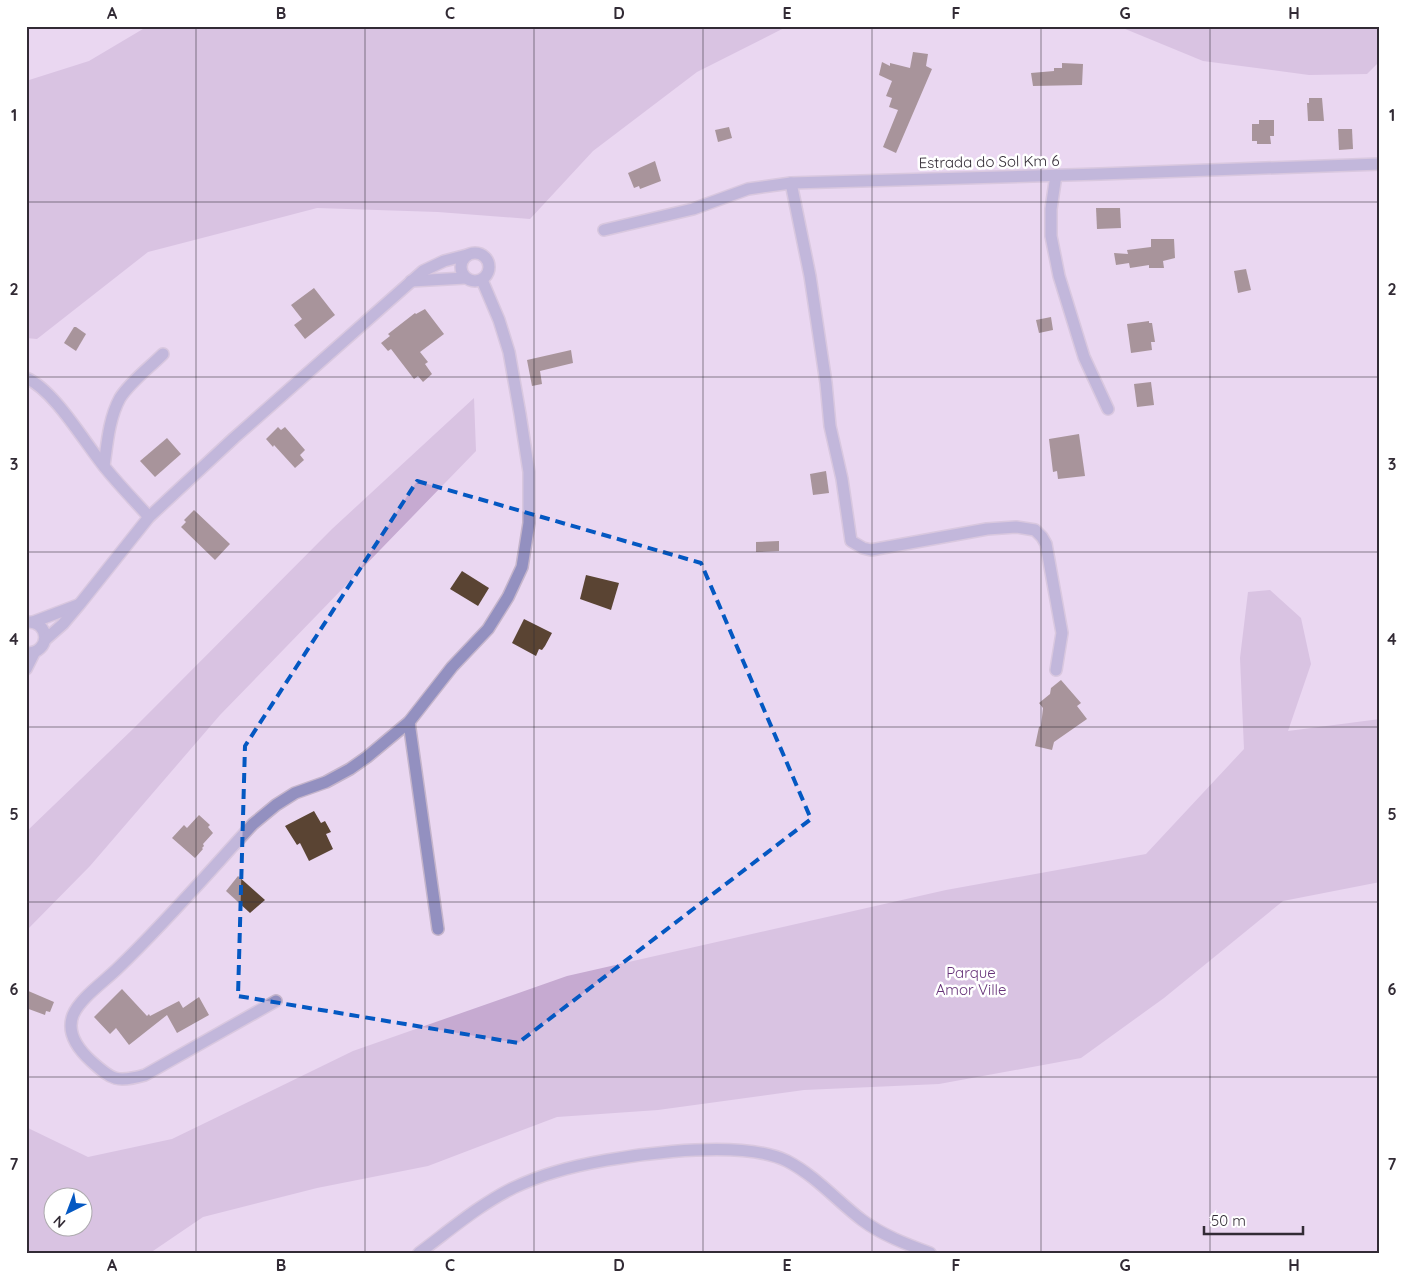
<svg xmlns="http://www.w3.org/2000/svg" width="1406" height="1279" viewBox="0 0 1406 1279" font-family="Quicksand,sans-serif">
	<rect width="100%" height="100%" fill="#ead7f1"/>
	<g fill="#c6aad1" fill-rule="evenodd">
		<polygon points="148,26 788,26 697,72 593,151 530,219 438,212 317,208 148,252 37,339 26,338 26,81 89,61"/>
		<polygon points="1118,26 1380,26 1380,61 1367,74 1309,75 1203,61"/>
		<polygon points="474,398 476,451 220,715 90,866 26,931 26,832 134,728 332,529"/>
		<path d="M 1270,590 L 1301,618 L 1311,664 L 1288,731 L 1380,719 L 1380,882 L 1283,901 L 1164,998 L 1081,1058 L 939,1084 L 804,1090 L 658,1110 L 557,1117 L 428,1166 L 317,1188 L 203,1217 L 150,1253 L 26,1253 L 26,1126 L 30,1129 L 88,1157 L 172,1139 L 353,1051 L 567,976 L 946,890 L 1146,854 L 1244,749 L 1240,658 L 1248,592 ZM 52,1196 L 82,1196 L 82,1226 L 52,1226 Z"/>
	</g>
	<g fill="#5a4433">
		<polygon points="913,52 928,54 926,66 932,69 896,153 883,147 898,110 889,107 892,98 886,96 892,81 879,75 882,62 890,66 890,63 910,68"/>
		<polygon points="1062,63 1083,64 1082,85 1033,86 1031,73 1054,71 1054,68 1062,68"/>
		<polygon points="1309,98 1322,98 1324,121 1308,121 1307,103 1309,103"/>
		<polygon points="1259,120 1274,120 1274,136 1270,136 1271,144 1257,144 1257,141 1252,141 1252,124 1259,124"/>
		<polygon points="729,127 732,138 718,142 715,130"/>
		<polygon points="1338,129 1352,129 1353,149 1339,150"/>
		<polygon points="655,161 661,181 640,189 639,186 634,188 628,173"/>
		<polygon points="1096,208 1120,208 1121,228 1097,229"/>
		<polygon points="1151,239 1174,239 1175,258 1163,261 1164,268 1149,268 1149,265 1130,268 1129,263 1116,265 1114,253 1128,254 1127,250 1151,247"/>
		<polygon points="1246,269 1251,290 1238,293 1234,271"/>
		<polygon points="314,288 335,315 305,339 294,325 302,319 291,305"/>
		<polygon points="425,309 444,334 420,352 428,362 425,364 432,374 423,382 418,376 414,379 391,349 388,351 381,343 390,336 388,334 415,313 416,314"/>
		<polygon points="1051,317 1053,330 1039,333 1036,320"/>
		<polygon points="1149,321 1149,323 1152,323 1155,342 1151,342 1152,350 1131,353 1127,324"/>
		<polygon points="74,327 76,327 86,334 76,351 64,343"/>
		<polygon points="571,350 573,363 540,371 542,384 532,386 527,360"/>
		<polygon points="1151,382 1154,405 1137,407 1134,384"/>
		<polygon points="278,427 281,430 285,427 305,450 300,455 304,460 295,468 274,445 273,447 266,439"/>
		<polygon points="1079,434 1085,476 1058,479 1057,471 1053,472 1049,439"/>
		<polygon points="167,438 181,454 155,477 140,461"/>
		<polygon points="826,471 829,493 813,495 810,474"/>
		<polygon points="194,510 230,544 215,560 181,527 186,522 184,520"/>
		<polygon points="779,541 779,551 756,552 756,542"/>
		<polygon points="462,571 489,588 478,606 450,589"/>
		<polygon points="586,575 619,583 611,610 580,599"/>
		<polygon points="524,619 552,633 545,646 542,650 539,649 536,656 512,643"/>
		<polygon points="1061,680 1081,703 1077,706 1087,719 1054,742 1052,750 1035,746 1039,727 1041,726 1043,708 1039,703 1050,694 1051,688"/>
		<polygon points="314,811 321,823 325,821 331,832 326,834 333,849 309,861 300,843 297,845 285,826"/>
		<polygon points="199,815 210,825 208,827 213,833 203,844 204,846 202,848 203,849 195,858 172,838 184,825 187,828"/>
		<polygon points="238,876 265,900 250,913 226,891"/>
		<polygon points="122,989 147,1016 149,1014 150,1016 179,1001 183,1008 199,997 209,1015 177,1033 167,1015 129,1045 116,1028 110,1034 94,1017"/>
		<polygon points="26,990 54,1002 50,1012 46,1011 45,1015 26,1008"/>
	</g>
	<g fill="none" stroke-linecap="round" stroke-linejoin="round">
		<g stroke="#c5b5cb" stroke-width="14">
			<g id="minor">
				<polyline points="1056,175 1051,209 1051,236 1059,276 1084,357 1108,409"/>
				<polyline points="791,183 810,276 826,383 830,426 842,479 851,541 863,548 871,550 987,529 1016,527 1035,530 1042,537 1046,544 1062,633 1056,670"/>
				<polyline points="604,230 693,209 748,189 791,183 1100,174 1380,164"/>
				<circle cx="475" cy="267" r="14"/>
				<polyline points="411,281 465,278"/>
				<path d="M 26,378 C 54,390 83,440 103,465 C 117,483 134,500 149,517"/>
				<path d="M 104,466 C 107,444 109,418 120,398 C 131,381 149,368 163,354"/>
				<path d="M 26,622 C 51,620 51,654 26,653"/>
				<polyline points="33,622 78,605"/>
				<polyline points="46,639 63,624 79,605 149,517 234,438 423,271 444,261 467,255"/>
				<polyline points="26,669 34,653"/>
				<polyline points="409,722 438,929"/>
				<path d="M 276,1001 L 145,1075 C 117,1083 112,1080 91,1061 C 78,1049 66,1033 73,1015 C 80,998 105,981 118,968 C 165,923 209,872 253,824 L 276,805 L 295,793 L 326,782 L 350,769 L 367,757 L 409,722 L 452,667 L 488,629 L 508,597 L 522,567 L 529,523 L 529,472 L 520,414 L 509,352 L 499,320 L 482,280"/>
				<path d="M 419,1253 C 450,1230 479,1205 513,1188 C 526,1182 541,1176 555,1172 C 607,1156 739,1137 787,1161 C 816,1176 837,1201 862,1220 C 882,1235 906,1244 930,1253"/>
			</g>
		</g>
		<use href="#minor" stroke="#9390c0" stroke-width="11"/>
	</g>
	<path d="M0 0H1406V1279H0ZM 417,481 L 701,563 L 811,819 L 518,1043 L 238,996 L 245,746 Z" fill="#ead7f1" fill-opacity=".55" fill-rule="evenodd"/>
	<path fill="none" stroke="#0458c2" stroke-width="4" stroke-dasharray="10 6" stroke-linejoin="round" d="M 417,481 L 701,563 L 811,819 L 518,1043 L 238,996 L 245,746 Z"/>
	<path fill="none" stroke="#322b35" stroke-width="1" stroke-opacity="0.55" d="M 196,26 L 196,1253M 365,26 L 365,1253M 534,26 L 534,1253M 703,26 L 703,1253M 872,26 L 872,1253M 1041,26 L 1041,1253M 1210,26 L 1210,1253M 26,202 L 1380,202M 26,377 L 1380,377M 26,552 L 1380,552M 26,727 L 1380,727M 26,902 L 1380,902M 26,1077 L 1380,1077"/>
	<g text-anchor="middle" stroke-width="5" stroke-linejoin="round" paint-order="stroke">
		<g font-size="15" fill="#322b35" stroke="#fff">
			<text transform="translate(989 162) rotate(-1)" y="5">Estrada do Sol Km 6</text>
		</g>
		<g font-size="15" fill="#663278" stroke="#fff">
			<text x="971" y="978">Parque<tspan x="971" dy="17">Amor Ville</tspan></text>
		</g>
	</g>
	<rect width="1406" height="1279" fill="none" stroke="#ffffff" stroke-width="55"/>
	<g transform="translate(68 1212) rotate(222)"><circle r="24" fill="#ffffff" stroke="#adaaae"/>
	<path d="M0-4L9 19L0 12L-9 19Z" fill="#0458c2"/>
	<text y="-8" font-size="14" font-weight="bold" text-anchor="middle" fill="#322b35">N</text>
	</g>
	<path d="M1204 1226v8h99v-8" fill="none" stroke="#322b35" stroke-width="2.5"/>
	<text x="1211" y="1226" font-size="15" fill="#322b35" stroke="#ffffff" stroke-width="4" paint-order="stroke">50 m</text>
	<rect x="28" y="28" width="1350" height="1224" fill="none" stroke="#322b35" stroke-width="2"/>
	<g font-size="16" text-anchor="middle" font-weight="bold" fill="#322b35">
		<text x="112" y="19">A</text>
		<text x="281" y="19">B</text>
		<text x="450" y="19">C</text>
		<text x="619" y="19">D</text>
		<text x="787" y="19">E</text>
		<text x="956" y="19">F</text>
		<text x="1125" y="19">G</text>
		<text x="1294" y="19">H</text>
		<text x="14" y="121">1</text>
		<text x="1392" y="121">1</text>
		<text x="14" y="295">2</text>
		<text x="1392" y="295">2</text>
		<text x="14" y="470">3</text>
		<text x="1392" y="470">3</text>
		<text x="14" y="645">4</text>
		<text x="1392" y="645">4</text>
		<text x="14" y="820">5</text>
		<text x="1392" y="820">5</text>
		<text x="14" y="995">6</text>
		<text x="1392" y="995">6</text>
		<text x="14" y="1170">7</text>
		<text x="1392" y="1170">7</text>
		<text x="112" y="1271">A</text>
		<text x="281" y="1271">B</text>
		<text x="450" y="1271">C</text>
		<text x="619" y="1271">D</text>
		<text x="787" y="1271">E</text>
		<text x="956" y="1271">F</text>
		<text x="1125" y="1271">G</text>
		<text x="1294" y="1271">H</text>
	</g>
</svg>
